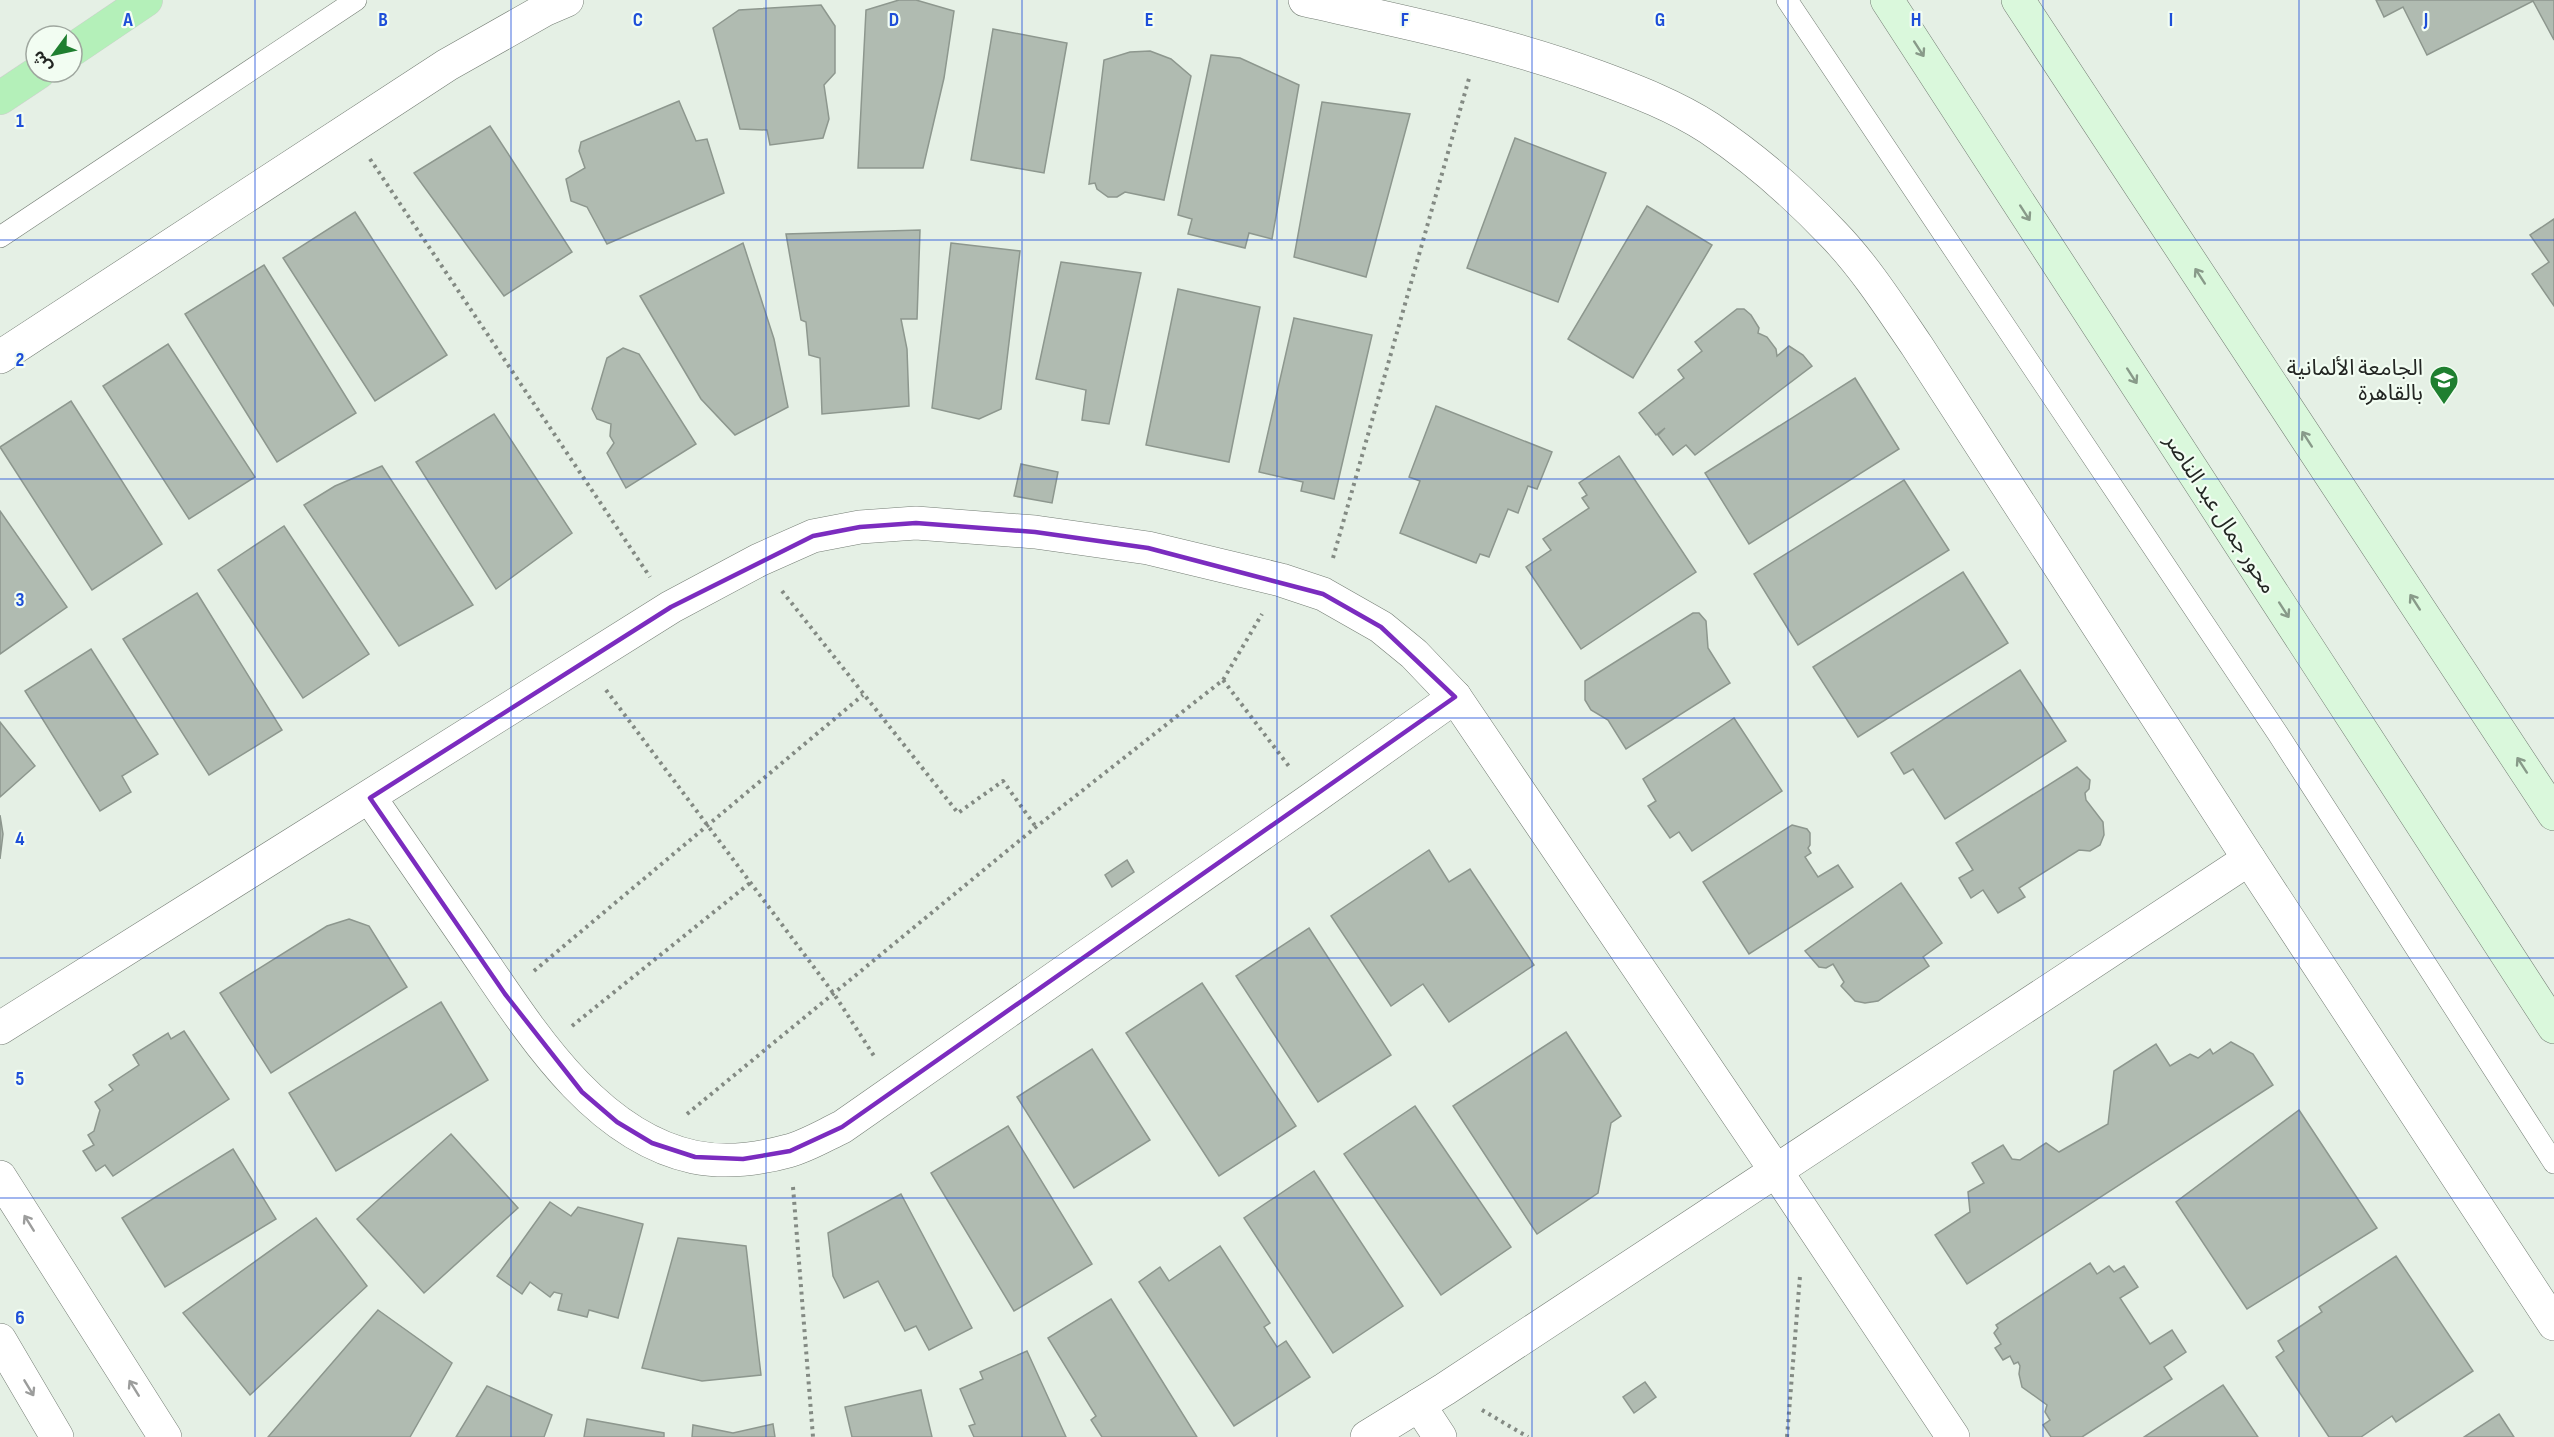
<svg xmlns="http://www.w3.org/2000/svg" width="2554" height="1437" viewBox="0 0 2554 1437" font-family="'Sofia Sans Condensed','Noto Sans Arabic',sans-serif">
	<rect width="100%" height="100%" fill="#e5f0e5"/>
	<g fill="#b0bbb1" stroke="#8d978e" stroke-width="1.5">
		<polygon points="899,0 916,0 954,11 944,78 923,168 858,168 866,10"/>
		<polygon points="2376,0 2554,0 2554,40 2533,1 2427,55 2403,7 2384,17"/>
		<polygon points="821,5 835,26 835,73 824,85 829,119 823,138 770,145 767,130 740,129 713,28 739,10"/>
		<polygon points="993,29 1067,43 1044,173 971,160"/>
		<polygon points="1150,51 1171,59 1191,76 1164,200 1125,192 1117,197 1108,197 1097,189 1095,183 1089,184 1104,60 1130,52"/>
		<polygon points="1211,55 1240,58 1299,85 1272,239 1249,233 1245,248 1188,234 1192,219 1178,215"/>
		<polygon points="679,101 696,141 707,139 724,193 607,244 587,207 571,201 566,179 585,168 579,151 581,142"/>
		<polygon points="1322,102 1410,114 1366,277 1294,257"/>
		<polygon points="490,126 572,252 504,296 414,173"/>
		<polygon points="1515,138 1606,173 1558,302 1467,268"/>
		<polygon points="1647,206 1712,245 1633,378 1568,339"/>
		<polygon points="355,212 447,355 375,401 283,258"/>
		<polygon points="2554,219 2554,306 2532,274 2549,262 2530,235"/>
		<polygon points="920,230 917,319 901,319 907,349 909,406 822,414 820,358 809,355 806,322 801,320 786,234"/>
		<polygon points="743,243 774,339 788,407 735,435 701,399 640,296"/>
		<polygon points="951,243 1020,251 1001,409 979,419 932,408"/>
		<polygon points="1061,262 1141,273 1109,424 1082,420 1086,390 1036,379"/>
		<polygon points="264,265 356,413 277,462 185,314"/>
		<polygon points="1178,289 1260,307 1229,462 1146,445"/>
		<polygon points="1737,309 1744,309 1751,315 1759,328 1758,333 1767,337 1776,349 1777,356 1789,346 1803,355 1812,366 1695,455 1686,445 1673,455 1658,435 1665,428 1656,435 1639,413 1684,378 1678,370 1702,351 1695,342"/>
		<polygon points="1294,318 1372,335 1334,499 1301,491 1303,482 1259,472"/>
		<polygon points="168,344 255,477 189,519 103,386"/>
		<polygon points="623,348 639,354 696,444 626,488 607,453 614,443 610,436 611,424 597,419 592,409 607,358"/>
		<polygon points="1855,378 1899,449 1749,544 1705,473"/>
		<polygon points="71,401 162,544 92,590 0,447"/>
		<polygon points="1436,406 1552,452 1537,489 1528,486 1518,513 1508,509 1489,557 1480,554 1476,563 1400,533 1420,481 1409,477"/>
		<polygon points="494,414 572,533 496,589 416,462"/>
		<polygon points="1619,456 1696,572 1581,649 1526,567 1551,550 1543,539 1589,508 1582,498 1587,495 1579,483"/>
		<polygon points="1021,464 1058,472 1052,503 1014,496"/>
		<polygon points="382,466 473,605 399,646 304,505 335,486"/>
		<polygon points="1904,480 1949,550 1798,645 1754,574"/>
		<polygon points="0,511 67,607 0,654"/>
		<polygon points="284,526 369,654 303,698 218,570"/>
		<polygon points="1963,572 2008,643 1858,737 1813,667"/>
		<polygon points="197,593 282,730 209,775 123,639"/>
		<polygon points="1693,613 1699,613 1706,621 1708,648 1730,683 1626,749 1608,720 1591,710 1585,700 1585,681"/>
		<polygon points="91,649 158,754 122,776 131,792 100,811 25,691"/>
		<polygon points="2020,670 2066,741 1945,819 1913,769 1904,774 1891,753"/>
		<polygon points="1734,718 1782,791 1692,851 1679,832 1670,838 1648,806 1656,801 1643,779"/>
		<polygon points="0,722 35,766 0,797"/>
		<polygon points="2077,767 2090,780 2089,789 2085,793 2086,800 2103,822 2104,835 2100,845 2090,851 2079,850 2019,888 2025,897 1998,913 1983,890 1971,898 1959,878 1973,870 1956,843"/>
		<polygon points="0,815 3,834 0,859"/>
		<polygon points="1792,825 1807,829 1810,833 1810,845 1808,848 1811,853 1805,857 1818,877 1838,865 1853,887 1749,954 1703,882"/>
		<polygon points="1429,850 1449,882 1470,869 1534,965 1449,1022 1423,984 1391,1006 1331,916"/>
		<polygon points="1127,860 1134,872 1112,887 1105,875"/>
		<polygon points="1901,883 1942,943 1923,957 1929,966 1878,1001 1865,1003 1855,1001 1841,986 1844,982 1833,964 1826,968 1819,967 1805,951"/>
		<polygon points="349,919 369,926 407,987 271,1073 220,993 327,926"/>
		<polygon points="1309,928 1391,1055 1318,1102 1236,976"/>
		<polygon points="1202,983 1296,1126 1219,1176 1126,1033"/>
		<polygon points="441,1002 488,1080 336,1171 289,1093"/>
		<polygon points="184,1031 229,1099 113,1176 105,1165 96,1171 83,1151 94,1145 88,1135 94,1131 100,1110 95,1102 113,1090 109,1085 139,1065 133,1055 168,1033 171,1039"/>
		<polygon points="1566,1032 1621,1116 1611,1123 1598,1193 1537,1234 1453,1106"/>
		<polygon points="2231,1042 2253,1054 2273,1085 1967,1284 1935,1235 1970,1212 1968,1192 1984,1183 1972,1163 2003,1145 2012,1159 2020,1160 2046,1143 2059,1152 2108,1124 2114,1071 2156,1044 2170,1066 2190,1054 2198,1058 2210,1049 2213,1054"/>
		<polygon points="1092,1049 1150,1140 1074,1188 1017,1097"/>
		<polygon points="1415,1106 1511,1247 1441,1295 1344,1154"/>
		<polygon points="2299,1110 2377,1228 2247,1309 2176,1202"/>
		<polygon points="1008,1126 1092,1264 1014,1311 931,1173"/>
		<polygon points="451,1134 518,1208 424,1293 357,1219"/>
		<polygon points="233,1149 276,1219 165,1287 122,1218"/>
		<polygon points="1314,1171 1403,1306 1333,1353 1244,1218"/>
		<polygon points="901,1194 972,1328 929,1350 916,1326 905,1331 878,1281 844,1298 833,1276 828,1233"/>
		<polygon points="550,1202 571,1216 578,1207 643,1224 618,1318 589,1310 587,1317 558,1310 562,1294 554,1292 550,1297 530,1282 522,1294 497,1276"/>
		<polygon points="316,1218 367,1286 250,1395 183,1313"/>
		<polygon points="678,1238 746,1246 761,1375 702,1381 642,1368"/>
		<polygon points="1220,1246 1270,1323 1264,1327 1277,1347 1286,1341 1310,1377 1234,1426 1139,1282 1160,1267 1169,1281"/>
		<polygon points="2396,1256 2473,1371 2396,1422 2392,1416 2361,1437 2329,1437 2276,1357 2284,1351 2278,1341 2322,1312 2319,1307"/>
		<polygon points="2090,1263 2097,1274 2109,1266 2114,1272 2124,1266 2138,1287 2120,1298 2150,1344 2172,1330 2186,1352 2164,1367 2172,1379 2082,1437 2051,1437 2043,1425 2050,1420 2045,1412 2047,1405 2022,1387 2019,1374 2020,1366 2018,1362 2014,1364 2010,1356 2003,1360 1995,1348 2001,1344 1994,1333 1998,1328 1996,1325"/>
		<polygon points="1111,1299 1197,1437 1102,1437 1091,1420 1096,1416 1048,1338"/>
		<polygon points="378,1310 452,1363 410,1437 268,1437"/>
		<polygon points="1027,1351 1066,1437 974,1437 969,1426 975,1424 960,1389 983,1379 980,1372"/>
		<polygon points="1645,1382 1656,1397 1634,1413 1623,1397"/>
		<polygon points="2223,1385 2258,1437 2144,1437"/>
		<polygon points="487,1386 552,1415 544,1437 456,1437"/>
		<polygon points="921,1390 932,1437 852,1437 845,1407"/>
		<polygon points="2499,1414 2514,1437 2464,1437"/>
		<polygon points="587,1419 664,1433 664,1437 584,1437"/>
		<polygon points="773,1424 775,1437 692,1437 693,1425 733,1433"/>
	</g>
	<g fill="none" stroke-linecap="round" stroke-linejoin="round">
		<g stroke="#747d74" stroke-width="22">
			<g id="service">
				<polyline points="1787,0 2278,734 2554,1163"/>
				<polyline points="0,237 356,0"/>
			</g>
		</g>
		<g stroke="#747d74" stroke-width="34">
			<g id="minor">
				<path d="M 1305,0 C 1404,22 1503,42 1598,77 C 1636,91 1675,106 1709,128 C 1754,158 1796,195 1833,234 C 1865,267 1891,308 1917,346 L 2249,859 L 2554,1324"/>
				<polyline points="0,357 447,65 546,9 567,0"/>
				<path d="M 370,798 C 403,846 437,895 470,943 C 526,1024 591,1135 694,1157 C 724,1163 759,1159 788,1151 C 807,1146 825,1135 842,1127 L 1313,798 L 1455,697"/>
				<polyline points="0,1028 671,607 759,560 813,536 860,527 916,523 1035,532 1148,548 1281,580 1323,594 1381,627 1414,654 1455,697 1776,1171 1953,1437"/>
				<polyline points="0,1177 165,1437"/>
				<polyline points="0,1340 57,1437"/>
				<polyline points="1419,1405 1440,1437"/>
				<polyline points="1367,1437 1445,1389 2249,859"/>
			</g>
		</g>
		<g stroke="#747d74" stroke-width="34">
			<g id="secondary">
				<polyline points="1887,0 2554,1027"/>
				<polyline points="2018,0 2554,814"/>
			</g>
		</g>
		<g stroke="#cfcfcf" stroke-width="34">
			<g id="primary">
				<polyline points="72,50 146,0"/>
				<polyline points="0,98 39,72"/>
			</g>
		</g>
		<g stroke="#838a83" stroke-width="4" stroke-dasharray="3 4.5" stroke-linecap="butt">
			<polyline points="370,159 650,577"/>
			<polyline points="1333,558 1470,75"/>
			<polyline points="782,591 958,813 1003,781 1036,827"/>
			<polyline points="1223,680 1291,769"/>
			<polyline points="606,690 834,994 876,1059"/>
			<polyline points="534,971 863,695"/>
			<polyline points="572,1026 750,883"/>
			<polyline points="687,1114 1036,827 1223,680 1262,614"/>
			<polyline points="793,1187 813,1437"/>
			<polyline points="1482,1410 1528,1437"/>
			<polyline points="1787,1437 1800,1276"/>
		</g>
		<use href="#service" stroke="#fff" stroke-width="21"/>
		<use href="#minor" stroke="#fff" stroke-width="33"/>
		<use href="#secondary" stroke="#daf8dc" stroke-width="33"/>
		<use href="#primary" stroke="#b4f0b9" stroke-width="33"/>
	</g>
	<defs><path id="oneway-shaft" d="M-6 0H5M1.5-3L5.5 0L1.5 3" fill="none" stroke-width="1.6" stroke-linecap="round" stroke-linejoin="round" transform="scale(1.5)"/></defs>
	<g stroke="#889a89">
		<use href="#oneway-shaft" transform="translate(1919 49) rotate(57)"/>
		<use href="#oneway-shaft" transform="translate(2025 213) rotate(57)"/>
		<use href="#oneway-shaft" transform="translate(2200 276) rotate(-123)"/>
		<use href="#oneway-shaft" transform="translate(2132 376) rotate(57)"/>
		<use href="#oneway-shaft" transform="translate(2307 439) rotate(-123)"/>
		<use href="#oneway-shaft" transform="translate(2415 602) rotate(-123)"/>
		<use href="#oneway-shaft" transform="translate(2284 610) rotate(57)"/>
		<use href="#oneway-shaft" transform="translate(2522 765) rotate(-123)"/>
	</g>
	<g stroke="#9c9d9c">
		<use href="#oneway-shaft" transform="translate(29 1223) rotate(-122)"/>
		<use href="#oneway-shaft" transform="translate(29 1388) rotate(59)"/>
		<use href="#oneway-shaft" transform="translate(134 1388) rotate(-122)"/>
	</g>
	<path fill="none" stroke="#7b2cbf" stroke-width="4.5" stroke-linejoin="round" d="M 916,523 L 1035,532 L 1148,548 L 1323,594 L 1381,627 L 1455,697 L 842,1127 L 790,1151 L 743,1159 L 695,1157 L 652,1143 L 617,1122 L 582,1092 L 505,994 L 370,798 L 671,607 L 813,536 L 860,527 Z"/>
	<path fill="none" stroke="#1d4ed8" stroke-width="1.5" stroke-opacity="0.55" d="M 255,0 L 255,1437M 511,0 L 511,1437M 766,0 L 766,1437M 1022,0 L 1022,1437M 1277,0 L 1277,1437M 1532,0 L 1532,1437M 1788,0 L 1788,1437M 2043,0 L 2043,1437M 2299,0 L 2299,1437M 0,240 L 2554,240M 0,479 L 2554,479M 0,718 L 2554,718M 0,958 L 2554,958M 0,1198 L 2554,1198"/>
	<defs>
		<g id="university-pin" transform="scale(1.5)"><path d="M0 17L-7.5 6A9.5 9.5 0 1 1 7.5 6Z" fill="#1f7f30" stroke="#f2fdf2"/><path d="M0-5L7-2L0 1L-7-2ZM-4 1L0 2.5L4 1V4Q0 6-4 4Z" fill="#fff"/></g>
	</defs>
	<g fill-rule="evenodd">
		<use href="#university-pin" x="2444" y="380"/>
	</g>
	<g text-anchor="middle" stroke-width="4.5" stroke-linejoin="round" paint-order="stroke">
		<g font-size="22" fill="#232623" stroke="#f2fdf2" text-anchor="end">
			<text x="2423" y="375">الجامعة الألمانية<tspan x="2423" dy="25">بالقاهرة</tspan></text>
		</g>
		<g font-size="22" fill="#232623" stroke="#f2fdf2">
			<text transform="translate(2221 513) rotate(57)" y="8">محور جمال عبد الناصر</text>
		</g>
	</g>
	<g font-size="20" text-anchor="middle" font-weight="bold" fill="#1d4ed8" stroke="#f2fdf2" stroke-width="4.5" stroke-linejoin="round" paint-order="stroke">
		<text x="128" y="26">A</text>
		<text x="383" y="26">B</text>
		<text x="638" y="26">C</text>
		<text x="894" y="26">D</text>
		<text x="1149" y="26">E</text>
		<text x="1405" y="26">F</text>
		<text x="1660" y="26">G</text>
		<text x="1916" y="26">H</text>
		<text x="2171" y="26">I</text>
		<text x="2426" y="26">J</text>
		<text x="20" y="127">1</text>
		<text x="20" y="366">2</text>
		<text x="20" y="606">3</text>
		<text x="20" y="845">4</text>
		<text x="20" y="1085">5</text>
		<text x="20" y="1324">6</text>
	</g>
	<g transform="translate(54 54) rotate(237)"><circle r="28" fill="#f2fdf2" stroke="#9fa79f" stroke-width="1.5"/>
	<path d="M0-4.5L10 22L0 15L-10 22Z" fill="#1f7f30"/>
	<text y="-9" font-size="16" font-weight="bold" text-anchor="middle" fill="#232623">ش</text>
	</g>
</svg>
